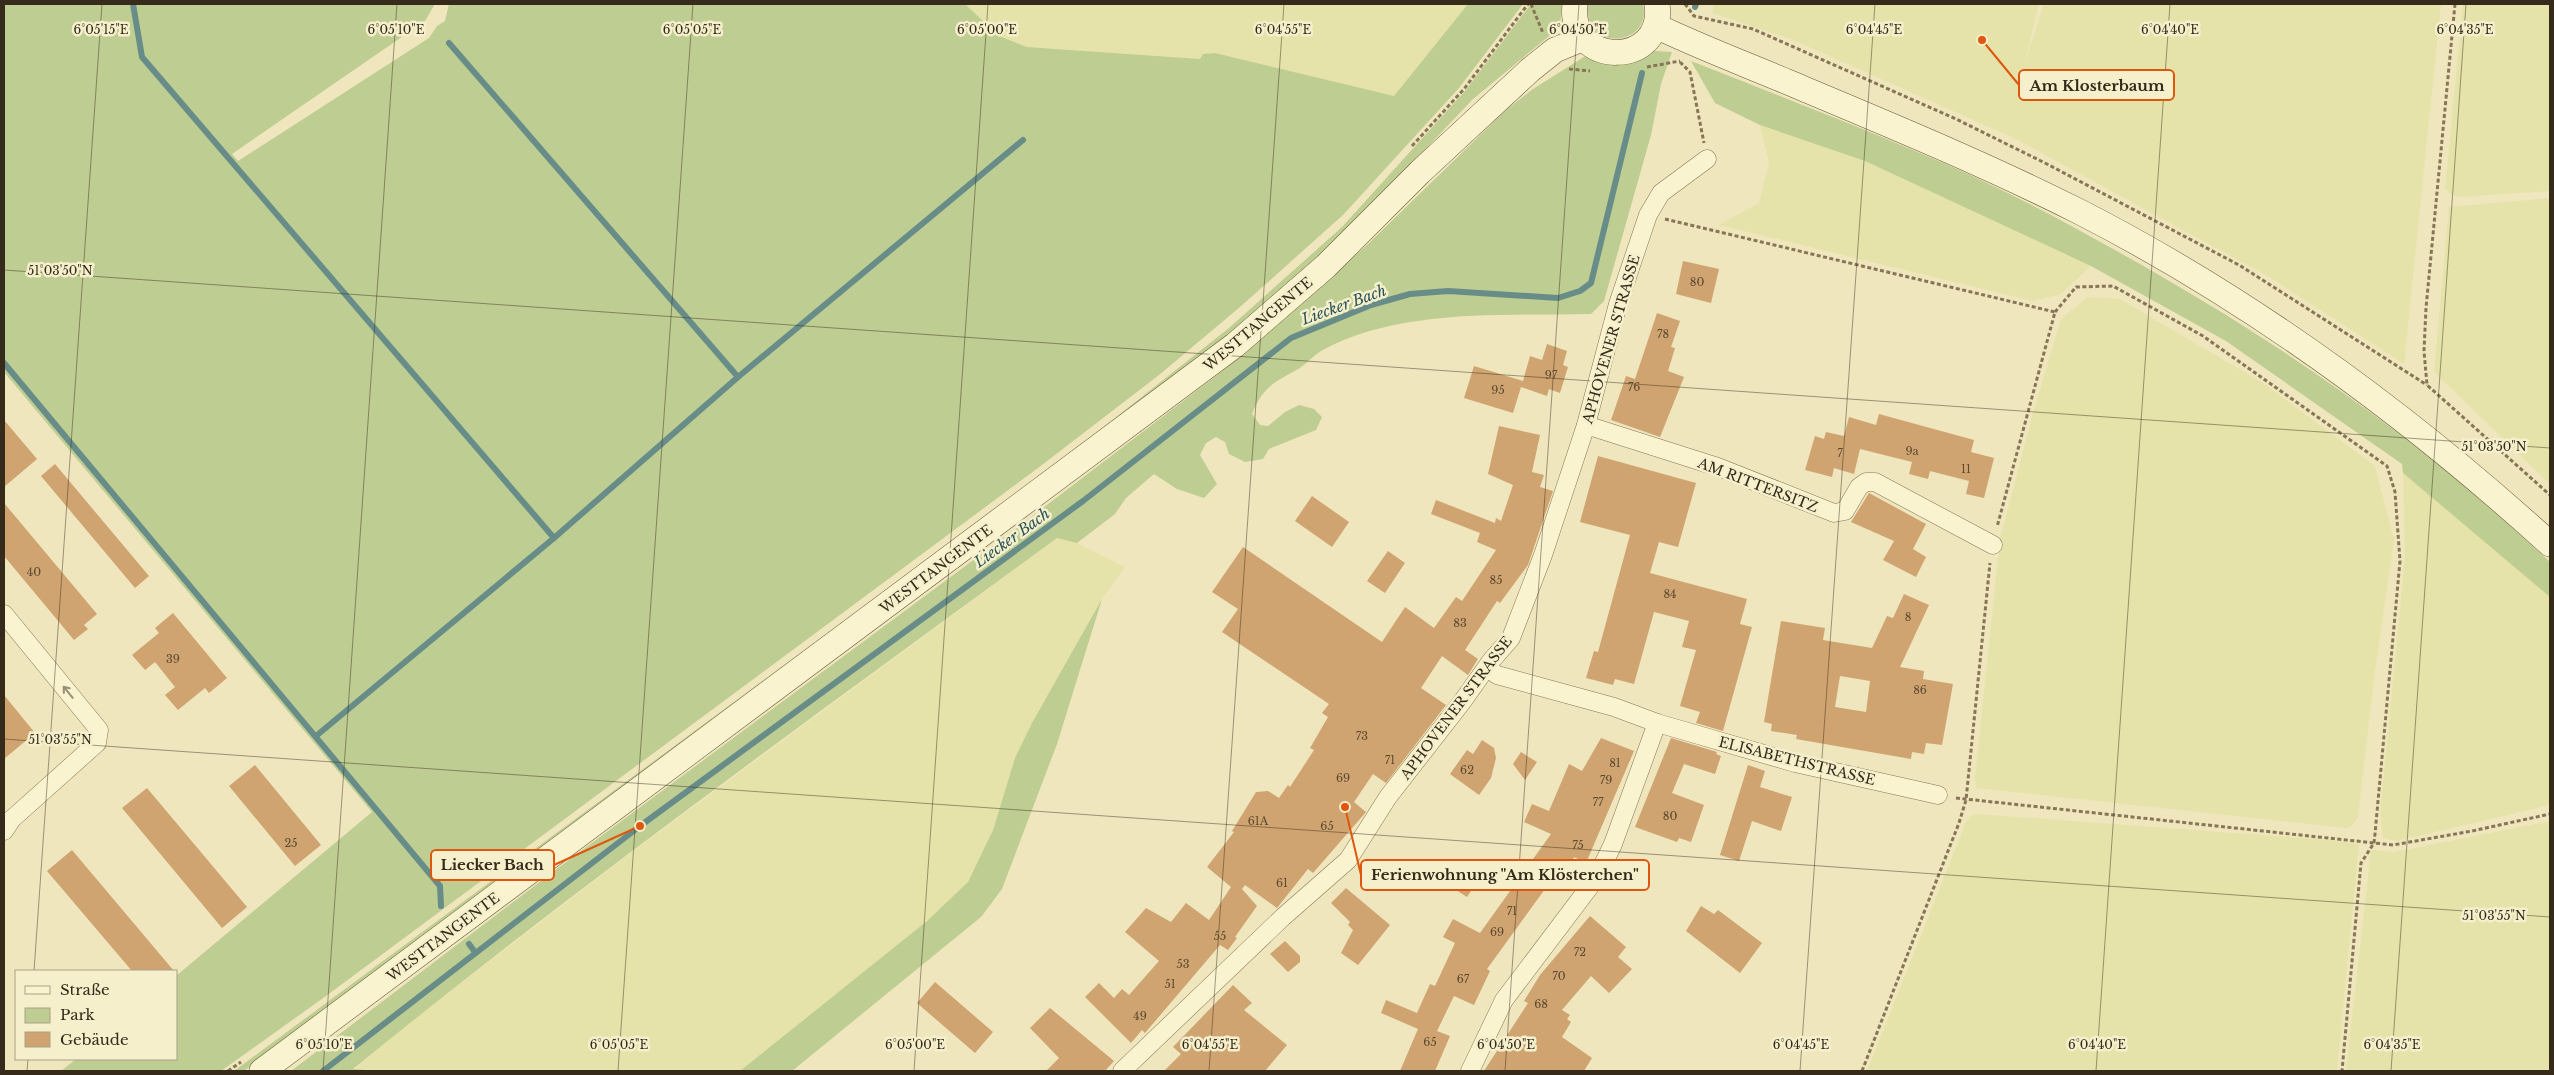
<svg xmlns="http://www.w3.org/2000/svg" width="2554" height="1075" viewBox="0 0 2554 1075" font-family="'Libre Baskerville',serif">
	<rect width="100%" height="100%" fill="#efe6bd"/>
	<g fill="#e5e3aa">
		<polygon points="965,4 1468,4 1394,96 1215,53 1204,54 1200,59 1027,47 999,36"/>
		<polygon points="1714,4 2039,4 2024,65 2044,4 2441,4 2404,364 2271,278 2016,139 1791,39 1712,13"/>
		<polygon points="2463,4 2550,4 2550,191 2458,197 2449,193 2445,188"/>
		<polygon points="1760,125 1865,161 2091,266 2061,294 2033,301 1719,225 1759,203 1769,163"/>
		<polygon points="2550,198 2550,484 2434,372 2449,207"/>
		<polygon points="2087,297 2120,299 2263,383 2375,466 2394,540 2374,678 2358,817 2352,826 2345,828 1976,788 1975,778 2000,539 2033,413 2061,319"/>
		<polygon points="2403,473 2550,595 2550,805 2397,841 2383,838 2380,814 2405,557"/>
		<polygon points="1057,538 1077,543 1125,567 1102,599 1015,758 993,830 968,882 927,921 740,1071 353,1070 422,1013 628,855"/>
		<polygon points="1978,814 2330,840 2359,844 2337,1071 1867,1071 1966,822 1970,816"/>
		<polygon points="2550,821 2550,1071 2346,1071 2371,850 2394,852"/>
	</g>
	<g fill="#becd91">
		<polygon points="4,4 435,4 425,21 232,154 238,161 429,38 437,26 445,21 449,4 965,4 999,36 1027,47 1200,59 1203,54 1215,53 1394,96 1468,4 1523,4 1459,88 1343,215 1240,307 1159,375 1038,468 326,996 221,1071 61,1071 76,1059 176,1059 176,976 372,812 4,372"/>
		<polygon points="1531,4 1562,4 1560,27 1473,99 1344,235 1227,338 638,781 244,1071 234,1071 937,552 1101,429 1229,328 1342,227 1465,91"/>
		<path d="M 1588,4 L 1643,4 C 1653,47 1582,53 1588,4 Z"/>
		<path d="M 1656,51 L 1672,52 L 1661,84 L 1651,135 L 1604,301 L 1591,314 C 1505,316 1398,308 1321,351 C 1313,356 1307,363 1300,368 C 1275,382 1263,386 1252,414 L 1260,425 L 1268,426 L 1285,412 L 1299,405 L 1314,409 L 1322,417 L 1316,430 L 1269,449 L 1263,459 L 1245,462 L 1229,454 L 1225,442 L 1216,437 L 1206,443 L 1200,455 L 1217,484 L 1204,498 L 1177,489 L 1154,474 L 1126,498 L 1115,514 L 1077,543 L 1057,538 C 820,712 581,883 353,1069 L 378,1071 L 291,1071 L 554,871 L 1022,524 L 1221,372 L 1367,245 L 1506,110 L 1533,89 L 1587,55 Z"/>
		<path d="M 1691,61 C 1777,95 1863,128 1948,165 C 2007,191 2065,222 2122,254 C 2275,339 2423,441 2550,562 L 2550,597 L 2403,473 L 2402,464 L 2226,341 L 2091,266 L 1865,161 L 1760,125 L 1715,103 Z"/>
		<polygon points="1102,599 1057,744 1002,889 981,917 792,1071 740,1071 927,921 968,882 993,830 1015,758 1032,723"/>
	</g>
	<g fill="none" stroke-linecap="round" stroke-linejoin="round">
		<g stroke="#688d89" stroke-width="6">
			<polyline points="133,4 142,57 554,538 316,736"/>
			<polyline points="1695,7 1696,4"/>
			<polyline points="449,43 738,377 554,538"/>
			<polyline points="4,363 440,886 441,906"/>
			<polyline points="738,377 1023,140"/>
			<polyline points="469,944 475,952"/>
			<polyline points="323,1071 640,826 1083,501 1291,338 1371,305 1410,294 1448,291 1558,298 1580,291 1591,283 1642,73"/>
		</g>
	</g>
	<g fill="#cfa471" fill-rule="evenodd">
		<polygon points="1683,261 1719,269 1711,303 1676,294"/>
		<polygon points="1657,313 1680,321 1671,347 1675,348 1668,371 1684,377 1660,437 1611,420 1626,376 1635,379"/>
		<polygon points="1547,344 1567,351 1563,365 1568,367 1560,393 1549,389 1547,396 1521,387 1513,413 1464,398 1474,366 1523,381 1530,356 1542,360"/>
		<polygon points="1879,414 1974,440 1971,452 1994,458 1984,498 1966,494 1969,481 1930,471 1928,479 1909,474 1912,462 1860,449 1854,474 1834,468 1832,477 1805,470 1815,436 1824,439 1826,432 1844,436 1849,417 1876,425"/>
		<polygon points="4,420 37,459 4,487"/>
		<polygon points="1499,426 1540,435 1532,472 1544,475 1540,487 1553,491 1528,565 1500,603 1497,601 1465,650 1478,659 1468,675 1442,656 1421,688 1446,705 1386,783 1373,774 1354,802 1366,812 1313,873 1308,869 1277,908 1245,885 1242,889 1257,906 1235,937 1237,938 1228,950 1220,945 1145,1033 1142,1030 1131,1043 1085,997 1099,983 1114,998 1122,989 1129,995 1159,961 1125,932 1146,908 1171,922 1186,903 1209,920 1231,887 1207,867 1234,832 1232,831 1256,792 1268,791 1279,798 1288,785 1290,787 1314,750 1310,748 1328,717 1322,713 1329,704 1222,632 1238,609 1212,592 1243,547 1382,642 1405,607 1434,628 1456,597 1462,601 1496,550 1477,542 1480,533 1431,514 1436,500 1495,523 1496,518 1501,521 1513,485 1488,474"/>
		<polygon points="1598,456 1696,483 1678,547 1659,542 1650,573 1747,599 1740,624 1752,627 1723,731 1696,723 1700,712 1680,706 1696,650 1682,647 1689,621 1654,612 1634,684 1615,679 1613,685 1586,678 1594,651 1598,652 1630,535 1580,522"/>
		<polygon points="55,464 149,576 135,588 41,476"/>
		<polygon points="1869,493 1926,524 1913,549 1926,557 1916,577 1883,560 1894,541 1851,522"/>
		<polygon points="1312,496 1349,522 1332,547 1295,521"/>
		<polygon points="4,503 97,614 84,625 88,629 74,640 4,556"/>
		<polygon points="1388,551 1405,563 1385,593 1367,581"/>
		<path d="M 1904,594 L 1929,605 L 1900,667 L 1924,671 L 1923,679 L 1953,684 L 1942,745 L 1926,743 L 1924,754 L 1912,752 L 1911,759 L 1796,739 L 1797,735 L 1771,731 L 1772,724 L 1764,722 L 1781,621 L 1825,628 L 1823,640 L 1872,648 L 1887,616 L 1893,618 ZM 1840,676 L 1870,681 L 1866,712 L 1835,707 Z"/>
		<polygon points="173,613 227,678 209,693 205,688 178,710 165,695 175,687 155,662 145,670 132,655 159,633 155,628"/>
		<polygon points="4,695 35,733 4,759"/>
		<polygon points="1601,738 1634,751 1586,863 1574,857 1572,862 1566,860 1487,969 1490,971 1474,1005 1454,996 1437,1031 1450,1036 1435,1071 1400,1071 1418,1029 1381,1013 1386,1000 1417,1013 1430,984 1435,986 1455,943 1443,937 1453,919 1480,933 1551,834 1524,822 1532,804 1549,811 1569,764 1582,771"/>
		<polygon points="1671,738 1717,752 1716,754 1721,756 1715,774 1684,764 1672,793 1704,805 1691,842 1679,838 1677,842 1635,827"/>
		<polygon points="1482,740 1494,748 1496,758 1491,778 1479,795 1450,774 1467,750 1473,754"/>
		<polygon points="1521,752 1537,762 1525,780 1513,764"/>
		<polygon points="255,765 321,845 295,866 229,786"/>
		<polygon points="1748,765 1765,771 1760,787 1792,797 1781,831 1752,821 1739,861 1720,855"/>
		<polygon points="147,788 247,907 222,928 122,808"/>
		<polygon points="72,850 174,971 132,971 47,871"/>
		<polygon points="1468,859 1485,870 1467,897 1450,886"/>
		<polygon points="1346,888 1390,925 1358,965 1341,953 1353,930 1348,925 1350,922 1331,903"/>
		<polygon points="1701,906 1714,914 1718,910 1762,943 1740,973 1686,931"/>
		<polygon points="1590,916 1626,947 1618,957 1632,969 1609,993 1591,976 1562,1010 1570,1015 1567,1019 1571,1022 1562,1037 1592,1058 1584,1071 1484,1071 1528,1003 1524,1001 1540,975"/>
		<polygon points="1285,941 1300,956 1300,962 1288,972 1270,954"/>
		<polygon points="935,982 993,1032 975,1053 917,1003"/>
		<polygon points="1233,985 1252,1003 1244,1010 1287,1045 1265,1071 1164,1071 1181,1054 1173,1047"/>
		<polygon points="1050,1008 1114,1061 1105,1071 1046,1071 1059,1058 1030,1028"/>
	</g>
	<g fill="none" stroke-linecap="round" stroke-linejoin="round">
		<g stroke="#877656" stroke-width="19">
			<g id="minor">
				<polyline points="1586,425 1718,467 1834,513 1845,511 1859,487 1866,482 1875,482 1993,545"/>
				<polyline points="4,614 99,730 97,743 12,819 4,831"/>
				<polyline points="1487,668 1497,675 1614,707 1657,723 1795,763 1938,795"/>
				<polyline points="1122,1071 1283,917 1348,860 1388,797 1462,702 1491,661 1511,638 1543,555 1586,425 1618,304 1648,215 1661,193 1707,159"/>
				<polyline points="1470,1071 1504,1000 1597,877 1613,844 1657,723"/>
			</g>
		</g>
		<g stroke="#695739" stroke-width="26">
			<g id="secondary">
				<path d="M 1575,4 C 1567,69 1666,68 1657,4"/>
				<path d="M 1656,26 C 1700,47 1745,64 1790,83 C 1888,124 1987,165 2082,213 C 2253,301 2408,415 2550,544"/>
				<polyline points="262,1071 1235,345 1326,266 1420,172 1530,70 1555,50 1584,38"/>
			</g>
		</g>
		<g stroke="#877656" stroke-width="3" stroke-dasharray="4 2.5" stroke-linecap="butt">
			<polyline points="1531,4 1543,33"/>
			<polyline points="1685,4 1694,16 1753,29 1956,119 2045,163 2239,265 2427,385"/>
			<polyline points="2455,4 2426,308 2424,351 2427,385 2550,495"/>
			<polyline points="1680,62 1690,72 1704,143"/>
			<polyline points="1647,67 1680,61"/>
			<polyline points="1569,69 1590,71"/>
			<polyline points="1412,146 1464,89 1528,4"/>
			<polyline points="1665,219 2055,312 1997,527"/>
			<polyline points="2055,312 2076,287 2113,286 2203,336 2387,466 2395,492 2400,561 2375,834 2374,843 2361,863 2342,1071"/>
			<polyline points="1956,798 2393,845 2472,831 2550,814"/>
			<polyline points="228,1071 241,1062"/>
			<polyline points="1862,1071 1959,823 1966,800 1990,563"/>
		</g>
		<use href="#minor" stroke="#faf3d0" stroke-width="18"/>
		<use href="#secondary" stroke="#faf3d0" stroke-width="25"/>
	</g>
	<defs><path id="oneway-shaft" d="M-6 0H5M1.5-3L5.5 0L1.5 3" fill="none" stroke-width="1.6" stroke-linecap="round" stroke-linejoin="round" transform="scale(1.25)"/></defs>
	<use stroke="#988f76" href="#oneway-shaft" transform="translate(68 692) rotate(-129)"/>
	<path fill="none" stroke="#362b1b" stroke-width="1" stroke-opacity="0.45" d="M 4,270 L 2550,448M 4,739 L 2550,917M 34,971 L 102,4M 27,1071 L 28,1059M 323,1071 L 397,4M 618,1071 L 693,4M 914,1071 L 988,4M 1209,1071 L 1284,4M 1505,1071 L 1579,4M 1800,1071 L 1875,4M 2096,1071 L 2170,4M 2391,1071 L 2466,4"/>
	<g text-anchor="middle" stroke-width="5" stroke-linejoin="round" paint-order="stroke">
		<g font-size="11" fill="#5c4930">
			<text x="1697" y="286">80</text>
			<text x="1663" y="338">78</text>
			<text x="1551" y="379">97</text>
			<text x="1634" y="391">76</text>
			<text x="1498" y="394">95</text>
			<text x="1912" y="455">9a</text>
			<text x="1840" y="457">7</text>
			<text x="1966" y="473">11</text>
			<text x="34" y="576">40</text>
			<text x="1496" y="584">85</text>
			<text x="1670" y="598">84</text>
			<text x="1908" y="621">8</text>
			<text x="1460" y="627">83</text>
			<text x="173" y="663">39</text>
			<text x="1920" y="694">86</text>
			<text x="1362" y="740">73</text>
			<text x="1390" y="764">71</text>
			<text x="1615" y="767">81</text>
			<text x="1467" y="774">62</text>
			<text x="1343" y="782">69</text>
			<text x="1606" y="784">79</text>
			<text x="1598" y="806">77</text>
			<text x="1670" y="820">80</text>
			<text x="1258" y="825">61A</text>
			<text x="1327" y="830">65</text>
			<text x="291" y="847">25</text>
			<text x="1578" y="849">75</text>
			<text x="1282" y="887">61</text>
			<text x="1512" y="915">71</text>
			<text x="1497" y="936">69</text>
			<text x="1220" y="940">55</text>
			<text x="1580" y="956">72</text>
			<text x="1183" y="968">53</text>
			<text x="1559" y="980">70</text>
			<text x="1463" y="983">67</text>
			<text x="1170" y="988">51</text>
			<text x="1541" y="1008">68</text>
			<text x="1140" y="1020">49</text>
			<text x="1430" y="1046">65</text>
		</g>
		<g font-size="14" fill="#362b1b" stroke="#f6efcc">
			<text transform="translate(1258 324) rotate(-40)" y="5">WESTTANGENTE</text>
			<text transform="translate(1611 339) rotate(-74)" y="5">APHOVENER STRASSE</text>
			<text transform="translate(1758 485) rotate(21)" y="5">AM RITTERSITZ</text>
			<text transform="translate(936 569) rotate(-37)" y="5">WESTTANGENTE</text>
			<text transform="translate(1456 708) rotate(-53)" y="5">APHOVENER STRASSE</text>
			<text transform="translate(1797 761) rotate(14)" y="5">ELISABETHSTRASSE</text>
			<text transform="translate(443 937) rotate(-37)" y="5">WESTTANGENTE</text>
		</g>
		<g font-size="15" font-style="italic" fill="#295356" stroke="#f6efcc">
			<text transform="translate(1344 305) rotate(-20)" y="5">Liecker Bach</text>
			<text transform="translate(1012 538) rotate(-36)" y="5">Liecker Bach</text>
		</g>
	</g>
	<g font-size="12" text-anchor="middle" fill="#362b1b" stroke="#f6efcc" stroke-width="5" stroke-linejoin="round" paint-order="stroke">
		<text x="101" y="34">6°05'15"E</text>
		<text x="396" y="34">6°05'10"E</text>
		<text x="692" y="34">6°05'05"E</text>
		<text x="987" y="34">6°05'00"E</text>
		<text x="1283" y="34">6°04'55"E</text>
		<text x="1578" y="34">6°04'50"E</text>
		<text x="1874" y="34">6°04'45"E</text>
		<text x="2170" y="34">6°04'40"E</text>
		<text x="2465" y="34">6°04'35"E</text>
		<text x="60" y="275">51°03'50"N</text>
		<text x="2494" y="451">51°03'50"N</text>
		<text x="60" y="744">51°03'55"N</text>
		<text x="2494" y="920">51°03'55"N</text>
		<text x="324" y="1049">6°05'10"E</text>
		<text x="619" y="1049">6°05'05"E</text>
		<text x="915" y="1049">6°05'00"E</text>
		<text x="1210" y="1049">6°04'55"E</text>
		<text x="1506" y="1049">6°04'50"E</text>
		<text x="1801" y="1049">6°04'45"E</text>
		<text x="2097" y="1049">6°04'40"E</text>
		<text x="2392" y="1049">6°04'35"E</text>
	</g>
	<path fill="none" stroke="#df570d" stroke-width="2" d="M1982 40L2019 85M640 826L554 865M1345 807L1361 875"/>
	<g fill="#df570d" stroke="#f6efcc" stroke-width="2">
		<circle cx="1982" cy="40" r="5"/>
		<circle cx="640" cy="826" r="5"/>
		<circle cx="1345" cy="807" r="5"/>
	</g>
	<g fill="#f6efcc" stroke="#df570d" stroke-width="2">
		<rect x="2019" y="70" width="155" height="30" rx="5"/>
		<rect x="431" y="850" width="123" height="30" rx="5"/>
		<rect x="1361" y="860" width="288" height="30" rx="5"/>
	</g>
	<g font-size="15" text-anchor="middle" font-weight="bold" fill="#362b1b">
		<text x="2097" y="91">Am Klosterbaum</text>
		<text x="492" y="870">Liecker Bach</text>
		<text x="1505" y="880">Ferienwohnung "Am Klösterchen"</text>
	</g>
	<rect width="2554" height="1075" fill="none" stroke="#362b1b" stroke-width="10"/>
	<rect x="15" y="970" width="162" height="90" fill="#f6efcc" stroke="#a9a185"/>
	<rect x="25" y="986" width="25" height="8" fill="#faf3d0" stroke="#a9a185"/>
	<text x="60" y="995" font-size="15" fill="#362b1b">Straße</text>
	<rect x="25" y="1008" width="25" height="15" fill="#becd91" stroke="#a9a185"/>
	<text x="60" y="1020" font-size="15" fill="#362b1b">Park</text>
	<rect x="25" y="1032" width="25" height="15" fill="#cfa471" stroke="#a9a185"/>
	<text x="60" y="1045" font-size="15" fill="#362b1b">Gebäude</text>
</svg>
